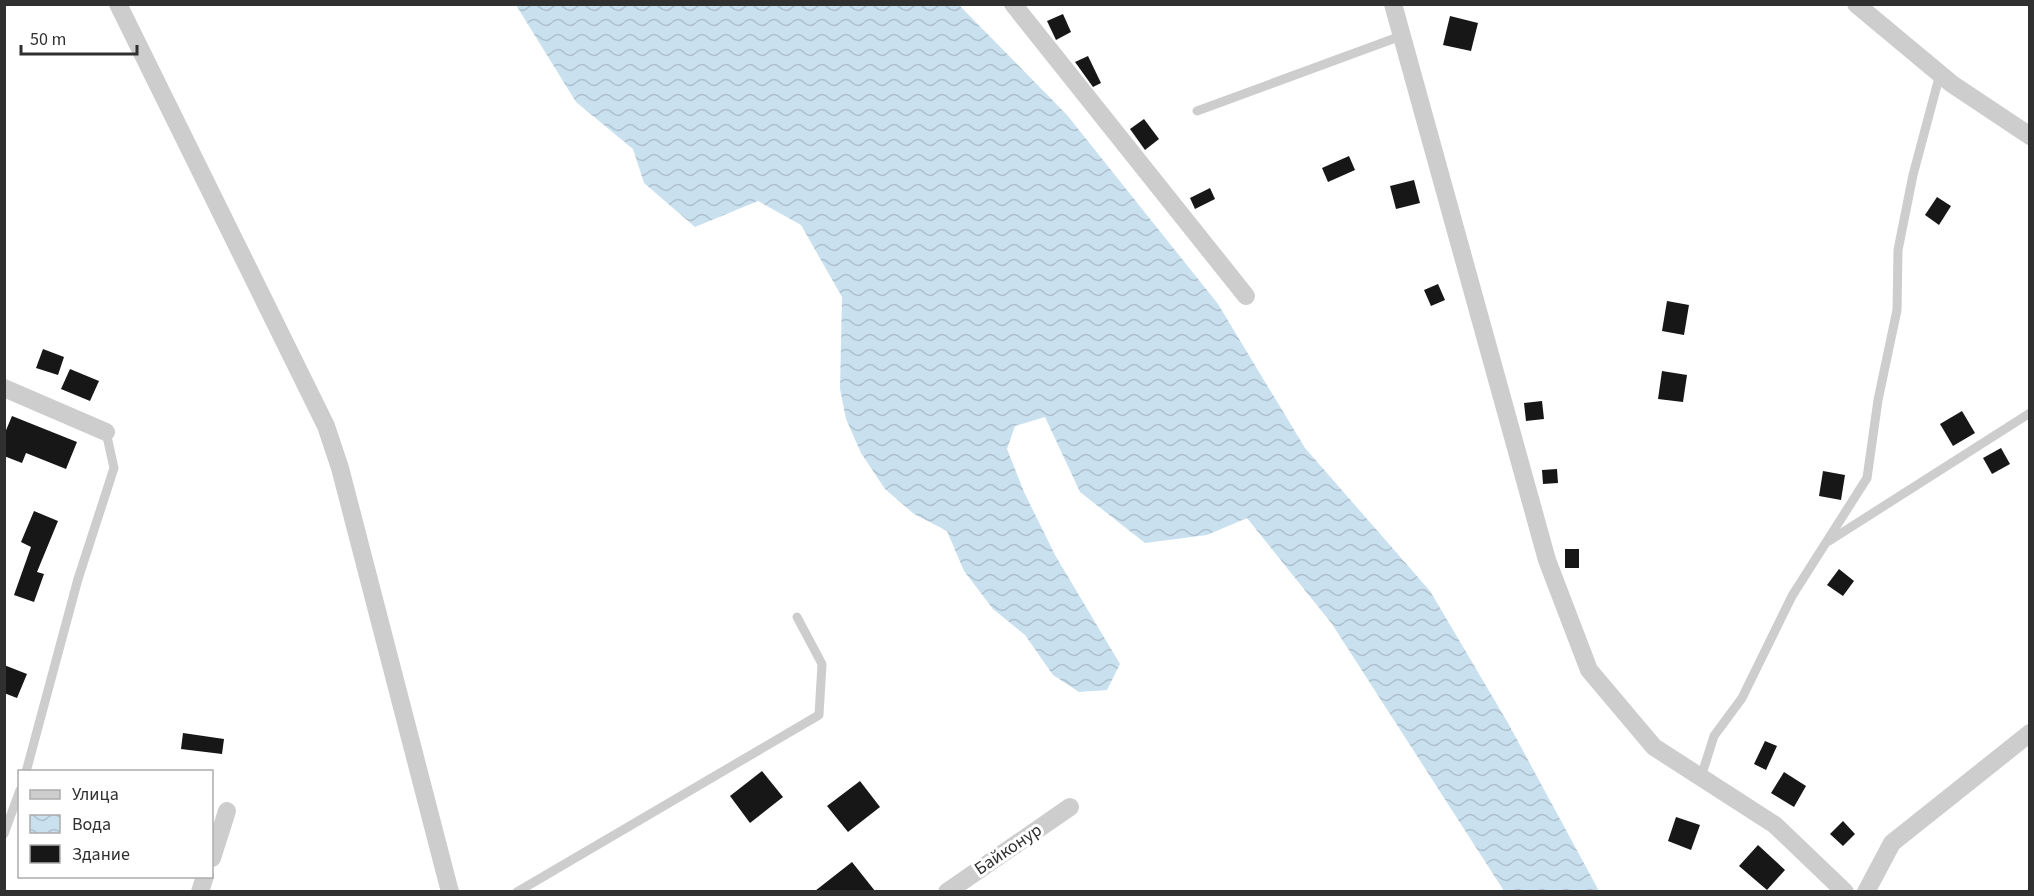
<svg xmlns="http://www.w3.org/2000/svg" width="2034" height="896" viewBox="0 0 2034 896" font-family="'Source Sans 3',sans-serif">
	<defs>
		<pattern id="water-waves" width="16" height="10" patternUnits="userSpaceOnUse" patternTransform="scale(1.5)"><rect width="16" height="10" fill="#c9e0ef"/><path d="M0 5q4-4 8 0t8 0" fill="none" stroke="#adc0cd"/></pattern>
	</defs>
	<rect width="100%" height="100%" fill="#fff"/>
	<polygon fill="url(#water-waves)" points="516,5 959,5 1067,115 1218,304 1305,448 1430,591 1508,723 1599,891 1504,891 1332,624 1247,518 1207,535 1145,543 1080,492 1045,417 1015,426 1007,449 1024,492 1055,555 1120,664 1107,690 1079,692 1053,675 1025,635 993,609 964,571 947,531 914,514 885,489 861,453 846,419 840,389 842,297 801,225 758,201 695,227 644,183 633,149 576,102"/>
	<g fill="#171717">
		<polygon points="1063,14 1071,32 1056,40 1047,21"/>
		<polygon points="1450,16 1478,23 1471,51 1443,45"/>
		<polygon points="1088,56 1101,83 1093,87 1075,62"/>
		<polygon points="1144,119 1159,139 1145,150 1130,129"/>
		<polygon points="1349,156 1355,170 1328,182 1322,168"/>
		<polygon points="1414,180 1420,203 1396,209 1390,186"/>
		<polygon points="1210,188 1215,199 1195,209 1190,198"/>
		<polygon points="1937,197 1951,206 1939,225 1925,215"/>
		<polygon points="1438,284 1445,300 1431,306 1424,290"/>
		<polygon points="1667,301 1689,305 1684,335 1662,331"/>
		<polygon points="43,349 64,357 58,375 36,368"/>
		<polygon points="70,369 99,381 90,401 61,389"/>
		<polygon points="1662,371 1687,375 1683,402 1658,399"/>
		<polygon points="1542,401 1544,419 1526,421 1524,403"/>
		<polygon points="1962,411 1975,433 1953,446 1940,424"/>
		<polygon points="12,416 77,442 66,469 26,453 22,463 4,456 4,435"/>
		<polygon points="2001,448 2010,464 1992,474 1983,458"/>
		<polygon points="1557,469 1558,483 1543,484 1542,470"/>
		<polygon points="1823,471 1845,475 1841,500 1819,496"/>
		<polygon points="34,511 58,521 37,572 44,574 34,602 14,595 31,547 21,542"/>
		<rect x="1565" y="549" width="14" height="19"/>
		<polygon points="1839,569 1854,581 1843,596 1827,585"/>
		<polygon points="4,665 27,674 17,698 4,693"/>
		<polygon points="183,733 224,739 222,754 181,749"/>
		<polygon points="1765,741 1777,746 1766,770 1754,764"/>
		<polygon points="762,771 783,797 750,823 730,796"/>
		<polygon points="1784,772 1806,786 1794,807 1771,793"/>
		<polygon points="860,781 880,807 848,832 827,806"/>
		<polygon points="1676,817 1700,825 1691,850 1668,841"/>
		<polygon points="1843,821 1855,834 1843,846 1830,834"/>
		<polygon points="1758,845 1785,870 1767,890 1739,866"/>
		<polygon points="852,862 875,891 815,891"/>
	</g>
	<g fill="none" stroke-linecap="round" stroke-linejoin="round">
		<g stroke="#cdcdcd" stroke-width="9">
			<polyline points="1197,111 1401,36"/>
			<polyline points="1829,541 2030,413"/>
			<polyline points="26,772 78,579 114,468 106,432"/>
			<polyline points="1701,777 1714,736 1742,698 1792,596 1867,478 1878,400 1897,310 1898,250 1913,175 1940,74"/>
			<polyline points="4,834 20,790"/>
			<polyline points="517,892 819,715 822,664 797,617"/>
		</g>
		<g stroke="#cdcdcd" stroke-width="18">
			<polyline points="118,4 326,426 340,468 450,892"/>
			<polyline points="1013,4 1246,296"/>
			<polyline points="1393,4 1547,560 1589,670 1654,747 1775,825 1845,892"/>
			<polyline points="1856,4 1952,84 2030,136"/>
			<polyline points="4,388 106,432"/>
			<polyline points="212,858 227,811"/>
			<polyline points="200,892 205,876"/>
			<polyline points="947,892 1070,807"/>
			<polyline points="1866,892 1892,843 2030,733"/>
		</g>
	</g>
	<g text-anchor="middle" stroke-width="6" stroke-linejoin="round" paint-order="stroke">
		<g font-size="18" fill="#303030" stroke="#fff">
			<text transform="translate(1008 849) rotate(-34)" y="6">Байконур</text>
		</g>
	</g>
	<rect width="2034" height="896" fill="none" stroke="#303030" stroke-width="12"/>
	<rect x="18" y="770" width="195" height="108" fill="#ffffff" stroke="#acacac" stroke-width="1.5"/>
	<rect x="30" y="790" width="30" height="9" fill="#cdcdcd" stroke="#acacac" stroke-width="1.5"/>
	<text x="72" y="800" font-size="18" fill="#303030">Улица</text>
	<rect x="30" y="815" width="30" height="18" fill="url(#water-waves)" stroke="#acacac" stroke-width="1.5"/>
	<text x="72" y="830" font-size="18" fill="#303030">Вода</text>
	<rect x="30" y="845" width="30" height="18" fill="#171717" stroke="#acacac" stroke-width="1.5"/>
	<text x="72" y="860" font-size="18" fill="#303030">Здание</text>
	<path d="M21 45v9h116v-9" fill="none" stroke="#303030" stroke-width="3"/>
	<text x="30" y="45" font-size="18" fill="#303030" stroke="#ffffff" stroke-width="4.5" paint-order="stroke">50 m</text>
</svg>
